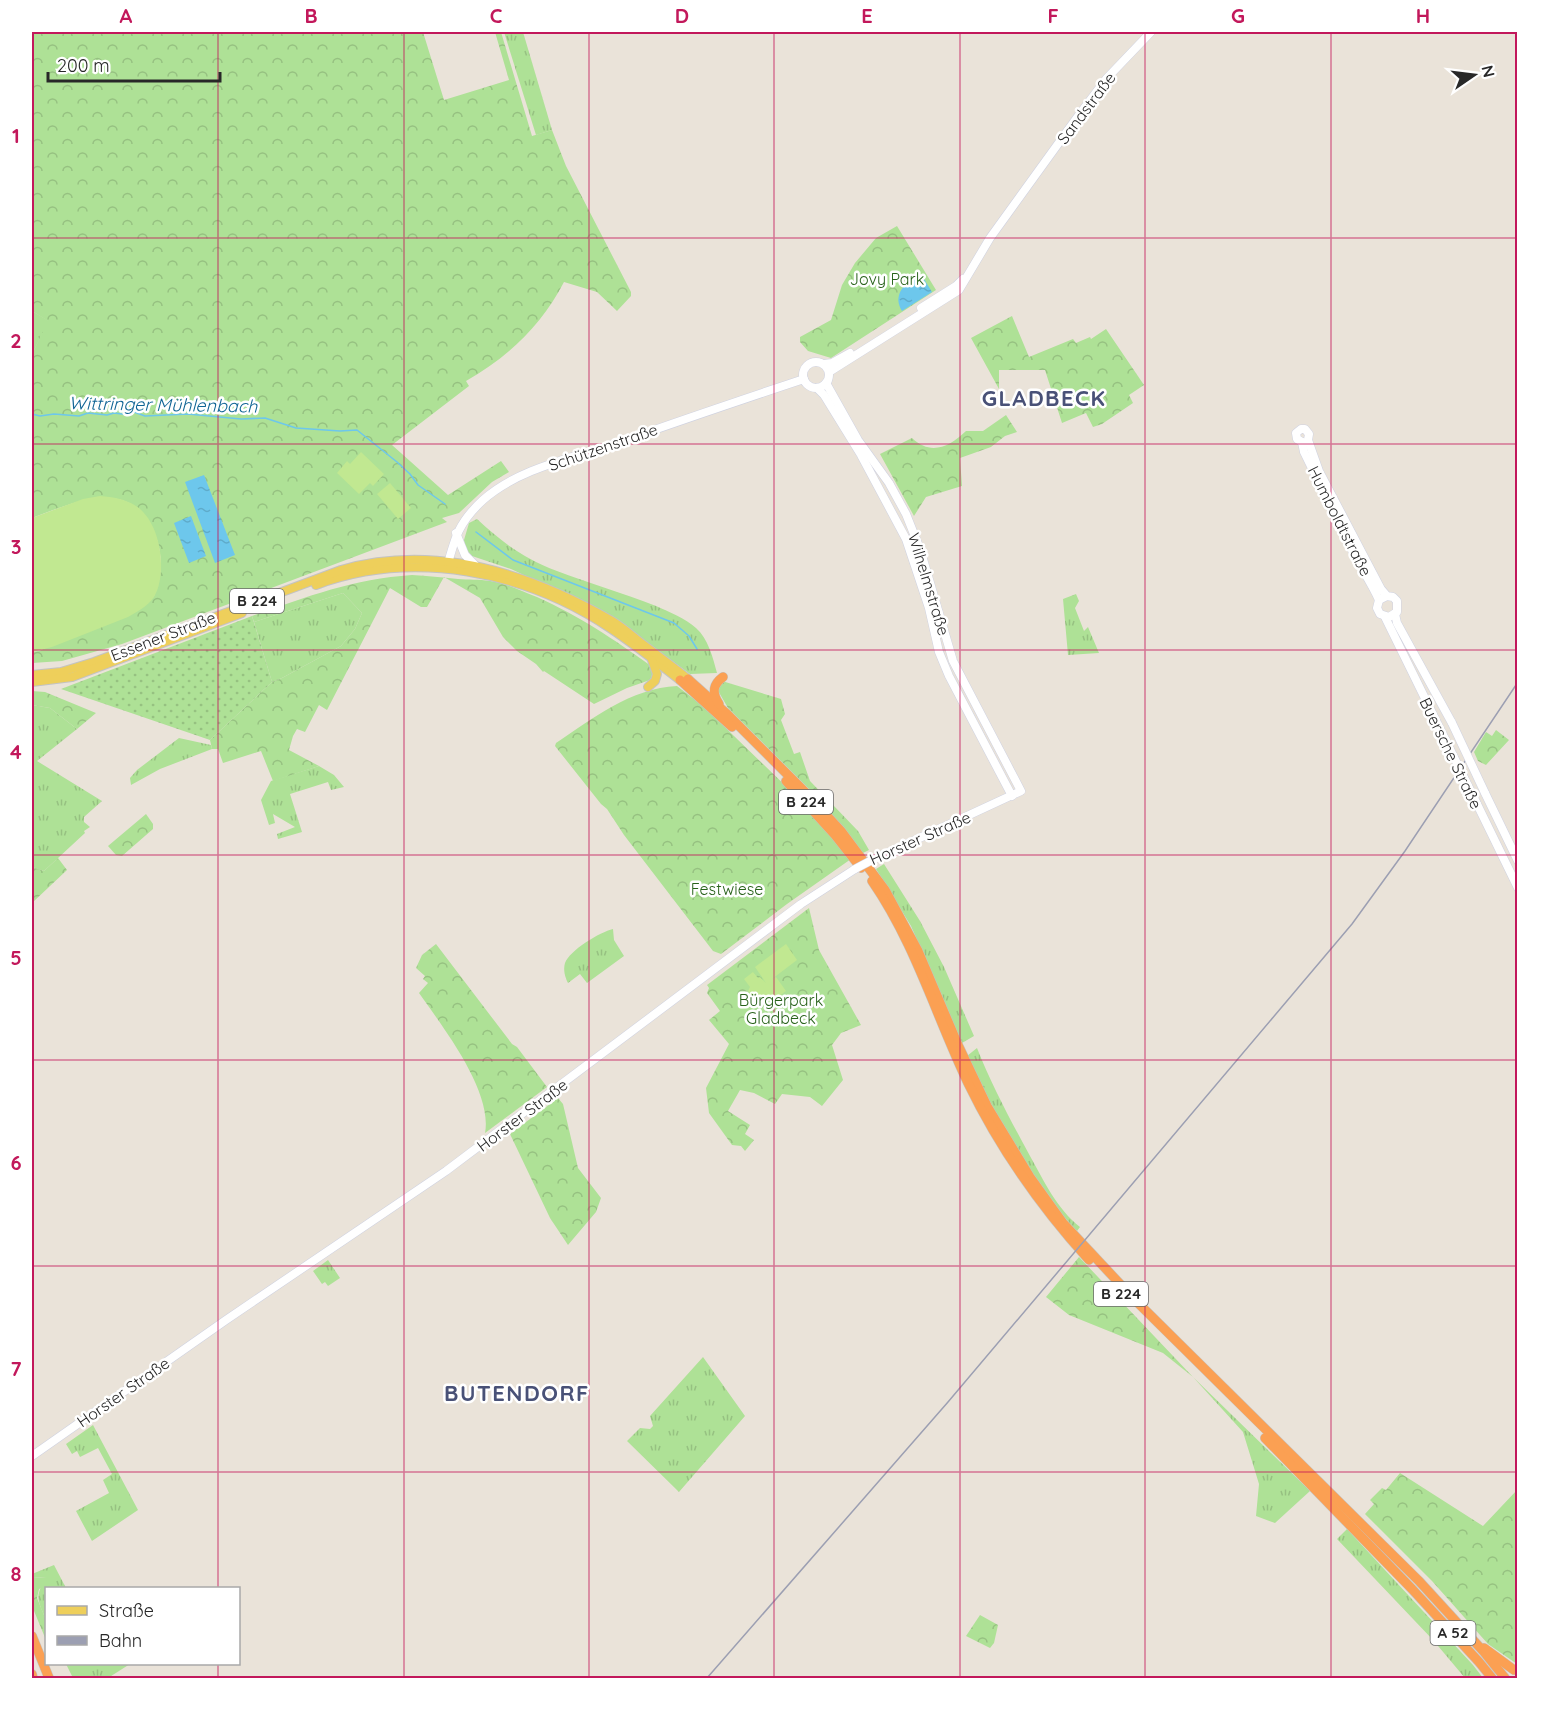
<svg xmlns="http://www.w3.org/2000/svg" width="1549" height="1710" viewBox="0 0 1549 1710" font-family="Quicksand,sans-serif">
	<defs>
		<pattern id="grass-tufts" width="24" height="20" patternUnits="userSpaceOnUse" patternTransform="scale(1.5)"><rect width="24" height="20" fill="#aee196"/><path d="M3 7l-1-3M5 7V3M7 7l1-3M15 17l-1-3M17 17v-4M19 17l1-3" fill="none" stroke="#96c181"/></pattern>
		<pattern id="forest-crowns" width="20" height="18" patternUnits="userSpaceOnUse" patternTransform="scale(1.5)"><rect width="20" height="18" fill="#aee196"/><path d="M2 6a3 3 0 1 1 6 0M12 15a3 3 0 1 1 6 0" fill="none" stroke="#96c181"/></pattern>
		<pattern id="garden-dots" width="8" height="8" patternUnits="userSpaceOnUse" patternTransform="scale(1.5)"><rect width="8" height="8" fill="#aee196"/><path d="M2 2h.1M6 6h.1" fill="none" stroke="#96c181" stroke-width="1.8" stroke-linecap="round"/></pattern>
		<pattern id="water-ripples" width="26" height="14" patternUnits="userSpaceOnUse" patternTransform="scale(1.5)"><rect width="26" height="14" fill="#6dc7ec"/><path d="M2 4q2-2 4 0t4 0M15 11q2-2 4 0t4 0" fill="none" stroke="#5eabca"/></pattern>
	</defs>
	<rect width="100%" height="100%" fill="#eae3d9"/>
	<g fill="url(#grass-tufts)">
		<polygon points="504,32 523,32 552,130 536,135"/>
		<polygon points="32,311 49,321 32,354"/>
		<path d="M 477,519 C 503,543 523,558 557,571 C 589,583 623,593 656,606 C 669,612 685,618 696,628 C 708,638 713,658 717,673 L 690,674 L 641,638 L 577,600 L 511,569 L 472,556 L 465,548 L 464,540 L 469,523 Z"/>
		<polygon points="343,593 362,613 355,629 341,646 282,678 272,682 254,622"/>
		<polygon points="1076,594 1079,601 1075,608 1084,631 1088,627 1099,653 1068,655 1063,599"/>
		<polygon points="32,705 50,708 77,729 37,761 102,801 84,817 84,822 90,827 84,831 85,833 44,871 32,867"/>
		<polygon points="179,738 211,745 212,749 160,769 131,785 130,778 137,770"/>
		<polygon points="319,766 334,775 344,787 331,790 328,782 290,794 302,832 278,839 277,834 295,827 273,814 275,823 269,825 261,800 271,781"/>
		<polygon points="884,864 920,921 944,967 974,1036 962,1043 911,926 876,869"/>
		<path d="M 613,929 L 614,940 L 624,956 L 587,983 L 580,974 L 568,983 C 565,977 563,970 565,963 C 570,950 600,932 613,929 Z"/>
		<path d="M 977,1048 C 992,1086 1011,1121 1030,1156 C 1044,1181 1057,1209 1080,1227 L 1077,1231 C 1029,1181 997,1117 967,1056 Z"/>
		<polygon points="328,1260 340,1278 328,1286 325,1282 322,1284 313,1271"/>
		<polygon points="703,1357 745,1416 679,1492 627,1441 640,1428 650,1429 653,1426 650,1416"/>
		<polygon points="1193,1377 1310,1491 1275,1523 1256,1516 1259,1484 1243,1432"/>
		<polygon points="93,1425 138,1510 92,1541 76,1511 109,1493 103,1480 112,1474 98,1448 80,1457 77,1451 72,1454 66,1444"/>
		<polygon points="1347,1529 1473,1665 1483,1678 1465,1678 1433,1640 1337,1539"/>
		<path d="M 54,1565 L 66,1588 L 46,1588 L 46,1620 C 38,1600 34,1597 46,1578 L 32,1577 L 32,1574 Z"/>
		<polygon points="66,1664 130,1664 108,1678 73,1678"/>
	</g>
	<g fill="url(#forest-crowns)">
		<path d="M 32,32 L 423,32 L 444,100 L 509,80 L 495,32 L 501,32 L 532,136 L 552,130 L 566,166 L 631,292 L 631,296 L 617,311 L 597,292 L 564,282 C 542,325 508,357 466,381 L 469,386 L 392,445 L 448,495 L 501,461 L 509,472 L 492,482 L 459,513 L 442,518 L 447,522 L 122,644 L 62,661 L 32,663 L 32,652 L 39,651 L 154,596 C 163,575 163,555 155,534 C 131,475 75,502 32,518 L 32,354 L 48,321 L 32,311 Z"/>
		<polygon points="897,226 936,290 831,358 808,351 800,342 800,337 831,320 842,285 855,263 876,238"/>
		<polygon points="1012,316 1029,357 1073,339 1076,343 1090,337 1091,339 1106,329 1144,385 1129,395 1133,403 1102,424 1093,427 1086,413 1062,423 1045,370 999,370 999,389 971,338"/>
		<path d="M 1006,415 L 1017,432 L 1005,436 L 991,447 L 960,458 L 962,486 L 926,497 L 914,516 L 880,454 L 912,438 C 931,456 949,447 966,431 L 983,431 Z"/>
		<path d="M 412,575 C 427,576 442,577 458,579 C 468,580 479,579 490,581 C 506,583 522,591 537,597 C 581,617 612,638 651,666 C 653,671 653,675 650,680 L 627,688 L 594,704 L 544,671 L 543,672 L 536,664 L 517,651 L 503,637 L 480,598 L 444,577 L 427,607 L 421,607 L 390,588 L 327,710 L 319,705 L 305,732 L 297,729 L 293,736 L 289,750 L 319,766 L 273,781 L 261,751 L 223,763 L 218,749 L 212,749 L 210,740 L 272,682 L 282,678 L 341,646 L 355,629 L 362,613 L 343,593 L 254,622 L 252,616 C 306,597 353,579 412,575 Z"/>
		<polygon points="722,681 781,699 785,714 781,720 794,754 800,752 810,781 858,831 869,850 863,853 812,792 728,708 717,689"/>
		<path d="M 677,686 L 703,706 L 797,797 L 851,859 L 787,904 L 721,954 L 713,951 L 624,835 L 607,809 L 601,804 L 555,746 L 556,743 C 592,719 631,688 677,686 Z"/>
		<polygon points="32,691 45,692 96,713 77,729 50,708 32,705"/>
		<polygon points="1496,730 1509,740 1486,765 1478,761 1474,752 1486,732 1492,736"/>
		<polygon points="146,814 153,824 153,829 122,856 116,855 108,846"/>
		<polygon points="58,858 67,870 32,903 32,867 44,871"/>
		<polygon points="809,908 819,950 861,1025 841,1033 832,1045 843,1080 822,1106 810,1097 782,1094 775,1104 754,1093 740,1090 728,1111 750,1125 745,1134 754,1140 745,1151 741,1146 732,1145 709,1113 706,1088 729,1044 709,1020 720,1011 707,993 709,988 707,985"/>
		<path d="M 436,944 L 512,1044 L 517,1047 L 547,1087 L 485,1133 C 493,1091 442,1026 419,993 L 428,983 L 423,979 L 425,976 L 416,968 L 422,955 Z"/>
		<polygon points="558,1098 563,1104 578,1168 601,1198 596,1212 568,1245 550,1218 510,1134"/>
		<polygon points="1079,1257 1193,1377 1163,1353 1069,1315 1046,1297"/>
		<polygon points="1400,1473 1483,1526 1517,1490 1517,1664 1488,1644 1432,1581 1365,1514 1374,1504 1370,1500 1382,1488 1386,1490"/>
		<polygon points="32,1577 46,1578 47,1586 39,1589 37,1598 46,1620 46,1640 32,1606"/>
		<polygon points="980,1615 998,1625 994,1643 990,1648 966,1636"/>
	</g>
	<polygon fill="url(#garden-dots)" points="252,616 272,682 210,740 61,689"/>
	<g fill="#c1e891">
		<polygon points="361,452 384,474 373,486 370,483 359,494 337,473 347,461 350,464"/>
		<polygon points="390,483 411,508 398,519 377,494"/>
		<path d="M 100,496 C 113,497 125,499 136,506 C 161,522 168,573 154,597 C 148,606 137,612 128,617 L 52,647 L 32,652 L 32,518 L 83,499 Z"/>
		<polygon points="786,944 797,960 772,979 776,977 786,991 774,1000 771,997 765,998 762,1004 755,995 751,995 748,991 750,987 744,979 753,972 758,978 760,977 766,983 755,967"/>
	</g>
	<g fill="url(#water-ripples)">
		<path d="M 915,277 L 924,279 L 932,292 L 902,311 C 893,297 902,285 915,277 Z"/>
		<polygon points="204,475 235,555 215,563 185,482"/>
		<polygon points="191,516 206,556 189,563 174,523"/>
	</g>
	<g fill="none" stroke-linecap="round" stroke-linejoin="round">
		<g stroke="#6dc7ec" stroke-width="1.5">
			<polyline points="32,414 40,416 54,414 79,416 88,413 107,415 114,413 130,415 134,412 145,416 188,414 241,419 265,418 296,428 340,431 357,430 397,462 410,474 418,485 445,504"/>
			<polyline points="476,532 513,560 674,623 689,636 697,649"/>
		</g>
		<g stroke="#cfd2e1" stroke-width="9">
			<g id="secondary">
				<polyline points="921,308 956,286 963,279"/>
				<circle cx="816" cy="375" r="13"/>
				<polyline points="824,364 832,363 850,353"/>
				<polyline points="829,372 959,290 990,238 1076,119 1107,78 1151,32"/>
				<polyline points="826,383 858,440 889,483 906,514 920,549 953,661 1021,791 872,860"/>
				<polyline points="817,388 824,395 861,455 906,539 929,608 939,652 949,676 1012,796"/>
				<polyline points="1302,442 1297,439 1296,433 1301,429 1305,429 1309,434 1308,440 1319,471 1381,589 1387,596 1393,597 1397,601 1397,612 1389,617 1380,614 1377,608 1379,600 1387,596"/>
				<path d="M 1302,442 L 1304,452 C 1320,484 1335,518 1352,550 C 1360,567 1371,582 1379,600"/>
				<polyline points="456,533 465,555 476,566"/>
				<path d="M 447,567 C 455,537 459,522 483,500 C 519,468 573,458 617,443 C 679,421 741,400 804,379"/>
				<polyline points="1395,614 1397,623 1452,723"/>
				<polyline points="1385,617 1445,739"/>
				<polyline points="1485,793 1518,861"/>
				<polyline points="1477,804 1518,888"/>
				<polyline points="32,1456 226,1320 446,1171 801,904 855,869"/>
			</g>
		</g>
		<g stroke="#c3c3c3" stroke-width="10">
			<g id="primary">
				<path d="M 316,585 C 413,549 525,571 610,628 C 634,644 657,662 680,680"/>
				<path d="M 32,675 L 61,672 L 94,662 L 341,570 C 435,543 529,573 612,621 C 622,627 631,635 641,643 C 657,655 673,667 688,679"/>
				<polyline points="32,682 72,677 242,613"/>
				<polyline points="648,687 655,681 657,674 652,660"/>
			</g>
		</g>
		<g stroke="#c3c3c3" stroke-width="10">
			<g id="highway">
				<polyline points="688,679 726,713 805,792 841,831 885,890 918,951 958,1045 987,1106 1030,1177 1063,1223 1136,1301 1419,1581 1484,1652 1505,1678"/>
				<polyline points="680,680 732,727"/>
				<path d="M 719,704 C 712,693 712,685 723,677"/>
				<polyline points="786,781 835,835 861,868"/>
				<path d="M 872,881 C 915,943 936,1016 968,1083 C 1000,1149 1040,1206 1089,1260"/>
				<polyline points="1265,1438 1412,1589 1479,1662 1492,1678"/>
				<polyline points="32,1636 49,1678"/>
				<polyline points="1484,1648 1514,1670"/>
				<polyline points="32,1674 33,1678"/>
			</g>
		</g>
		<use href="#secondary" stroke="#fff" stroke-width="8"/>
		<use href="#primary" stroke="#eecf5b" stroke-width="8"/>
		<use href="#highway" stroke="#fba053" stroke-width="9"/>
		<polyline stroke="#9c9fb2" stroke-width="1.5" points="707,1678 948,1402 1352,924 1405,851 1518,682"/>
		<g stroke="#cfd2e1" stroke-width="9" stroke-linecap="butt">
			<g id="secondary-bridge">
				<polyline points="1452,723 1485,793"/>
				<polyline points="1445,739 1477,804"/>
				<polyline points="855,869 872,860"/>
			</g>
		</g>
		<use href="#secondary-bridge" stroke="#fff" stroke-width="8"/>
	</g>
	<path fill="none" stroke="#c2185b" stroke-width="1.5" stroke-opacity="0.55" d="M 218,32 L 218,1588M 404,32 L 404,1678M 589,32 L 589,1678M 774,32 L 774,1678M 960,32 L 960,1678M 1145,32 L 1145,1678M 1331,32 L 1331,1678M 32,238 L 1518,238M 32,444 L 1518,444M 32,650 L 1518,650M 32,855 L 1518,855M 32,1060 L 1518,1060M 32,1266 L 1518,1266M 32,1472 L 1518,1472M 218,1664 L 218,1678"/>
	<g text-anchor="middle" stroke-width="5" stroke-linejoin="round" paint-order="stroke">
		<g fill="#fff" stroke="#686868" stroke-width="1.5">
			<rect x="230" y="589" width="54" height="24" rx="4.5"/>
			<rect x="779" y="790" width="54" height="24" rx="4.5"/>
			<rect x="1094" y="1282" width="54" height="24" rx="4.5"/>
			<rect x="1430.5" y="1621" width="45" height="24" rx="4.5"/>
		</g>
		<g font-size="15" font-weight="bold" fill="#282828">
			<text x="257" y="606">B 224</text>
			<text x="806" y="807">B 224</text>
			<text x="1121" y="1299">B 224</text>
			<text x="1453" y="1638">A 52</text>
		</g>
		<g font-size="16" fill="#282828" stroke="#fff">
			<text transform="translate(1086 108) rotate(-53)" y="6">Sandstraße</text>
			<text transform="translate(603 447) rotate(-19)" y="6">Schützenstraße</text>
			<text transform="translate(1340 521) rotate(63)" y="6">Humboldtstraße</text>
			<text transform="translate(929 584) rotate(73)" y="6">Wilhelmstraße</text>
			<text transform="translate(163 636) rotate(-21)" y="6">Essener Straße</text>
			<text transform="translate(1451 753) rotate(64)" y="6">Buersche Straße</text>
			<text transform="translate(920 838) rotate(-24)" y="6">Horster Straße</text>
			<text transform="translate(522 1115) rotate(-37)" y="6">Horster Straße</text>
			<text transform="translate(123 1392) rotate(-35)" y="6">Horster Straße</text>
		</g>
		<g font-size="16" fill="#28621a" stroke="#fff">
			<text x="887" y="285">Jovy Park</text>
			<text x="727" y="895">Festwiese</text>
			<text x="781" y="1006">Bürgerpark<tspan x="781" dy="18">Gladbeck</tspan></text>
		</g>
		<g font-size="18" font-style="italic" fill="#0f6494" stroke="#fff">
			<text transform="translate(163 405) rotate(1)" y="6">Wittringer Mühlenbach</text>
		</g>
		<g font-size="22" font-weight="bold" letter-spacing="1.5" fill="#495177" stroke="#fff">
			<text x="1044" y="406">GLADBECK</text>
			<text x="517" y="1401">BUTENDORF</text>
		</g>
	</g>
	<rect width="1549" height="1710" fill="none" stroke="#ffffff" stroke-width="66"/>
	<rect x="45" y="1587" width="195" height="78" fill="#ffffff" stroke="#a9a9a9" stroke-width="1.5"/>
	<rect x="57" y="1606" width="30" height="9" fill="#eecf5b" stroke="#a9a9a9" stroke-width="1.5"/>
	<text x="99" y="1617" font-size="18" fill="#282828">Straße</text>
	<rect x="57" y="1636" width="30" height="9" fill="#9c9fb2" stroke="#a9a9a9" stroke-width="1.5"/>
	<text x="99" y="1647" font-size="18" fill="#282828">Bahn</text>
	<g transform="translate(1474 75) rotate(76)" stroke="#ffffff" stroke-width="4.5" paint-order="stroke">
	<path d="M0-4.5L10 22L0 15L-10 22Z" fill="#282828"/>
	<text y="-9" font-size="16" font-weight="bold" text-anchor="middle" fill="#282828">N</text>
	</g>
	<path d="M48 72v9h172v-9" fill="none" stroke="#282828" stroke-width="3"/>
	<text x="57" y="72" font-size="18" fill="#282828" stroke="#ffffff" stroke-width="4.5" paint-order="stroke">200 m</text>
	<rect x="33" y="33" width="1483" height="1644" fill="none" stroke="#c2185b" stroke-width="2"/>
	<g font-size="20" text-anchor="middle" font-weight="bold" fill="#c2185b">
		<text x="126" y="23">A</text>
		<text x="311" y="23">B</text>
		<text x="496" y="23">C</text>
		<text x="682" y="23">D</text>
		<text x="867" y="23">E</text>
		<text x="1053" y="23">F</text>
		<text x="1238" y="23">G</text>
		<text x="1423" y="23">H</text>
		<text x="16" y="143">1</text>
		<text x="16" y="348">2</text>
		<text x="16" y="554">3</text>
		<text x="16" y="759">4</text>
		<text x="16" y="965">5</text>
		<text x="16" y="1170">6</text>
		<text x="16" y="1376">7</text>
		<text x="16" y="1581">8</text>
	</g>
</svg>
